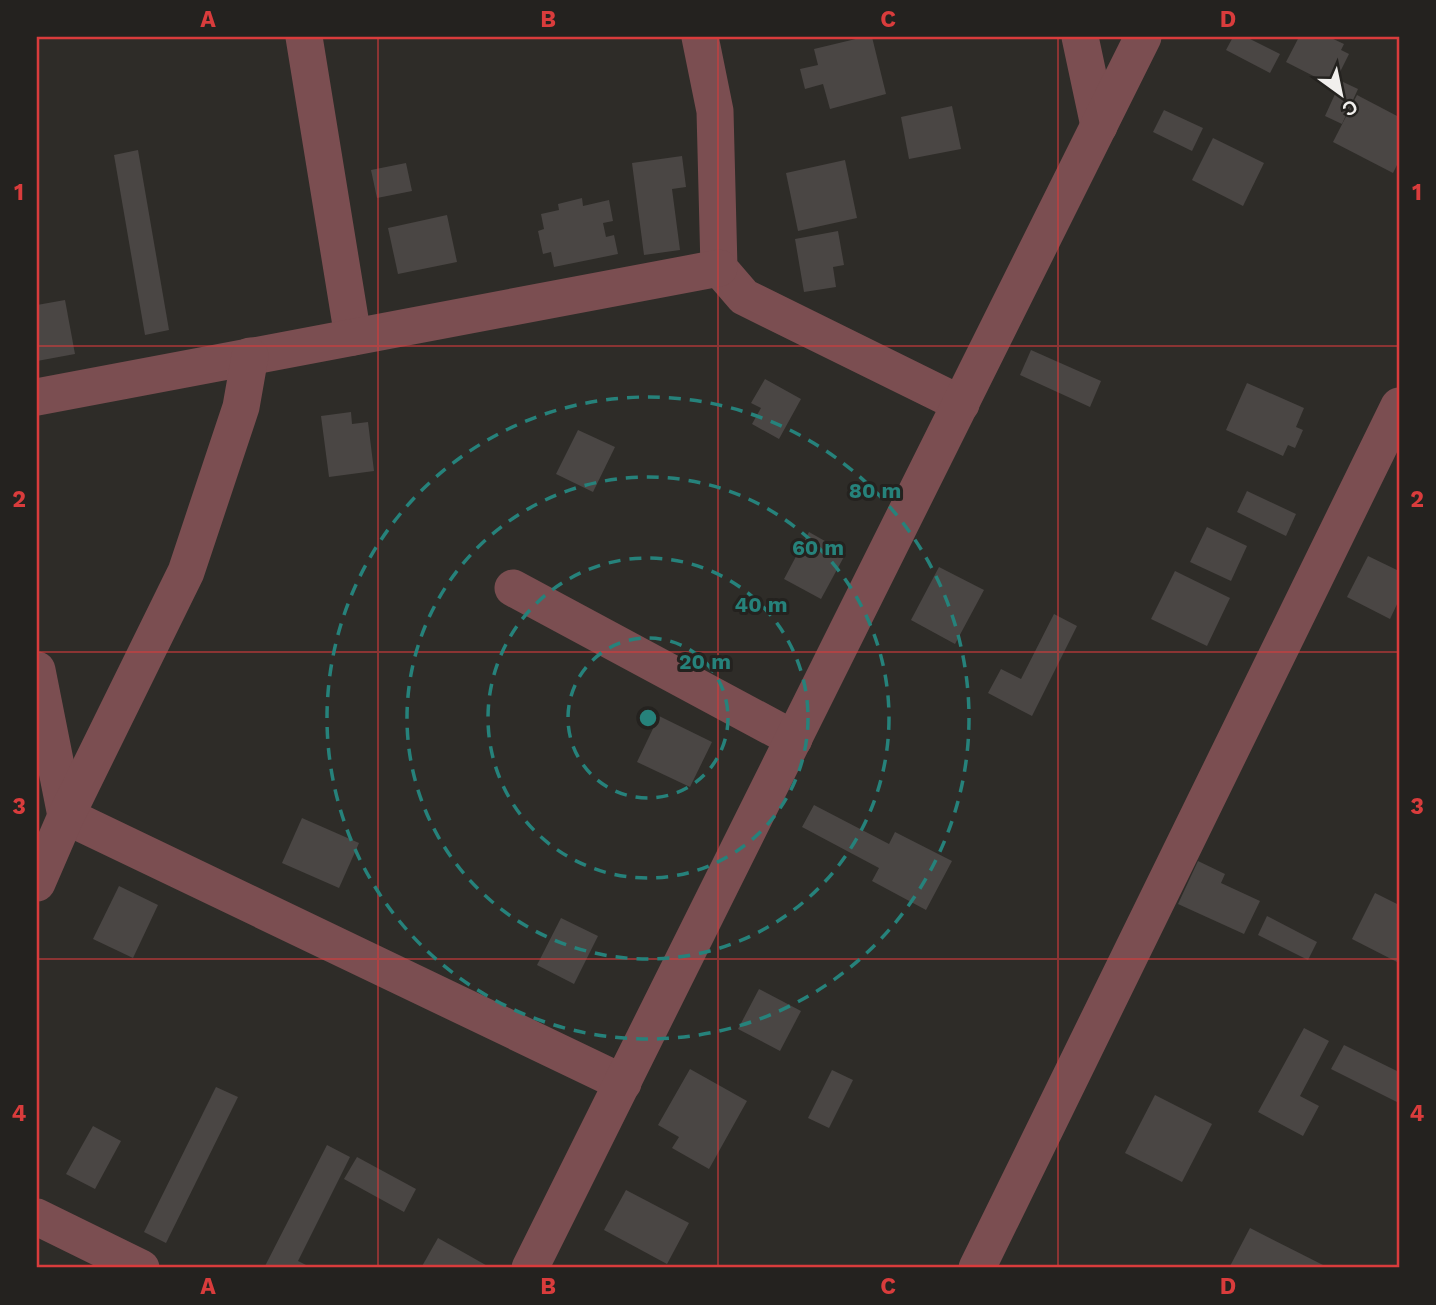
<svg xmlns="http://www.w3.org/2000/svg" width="1436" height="1305" viewBox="0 0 1436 1305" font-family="'Work Sans',sans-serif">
	<rect width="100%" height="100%" fill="#2e2c28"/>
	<g fill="#4a4644">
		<polygon points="864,37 872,37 886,94 830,109 823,84 805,89 800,69 818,65 814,49"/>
		<polygon points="1233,37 1246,37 1280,54 1270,73 1226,50"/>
		<polygon points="1299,37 1329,37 1344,44 1341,50 1349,54 1333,86 1286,62"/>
		<polygon points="1341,81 1358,89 1342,124 1325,116"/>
		<polygon points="1357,95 1399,117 1399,161 1393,173 1333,142"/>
		<polygon points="952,106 961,149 909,159 901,117"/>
		<polygon points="1164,110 1203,128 1192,151 1153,132"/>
		<polygon points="1213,138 1264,163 1243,206 1192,180"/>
		<polygon points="138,150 169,330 145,335 114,155"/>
		<polygon points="682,156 686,187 672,189 680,250 644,255 632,163"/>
		<polygon points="845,160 857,218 798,231 786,173"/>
		<polygon points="406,163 412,191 377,198 371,170"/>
		<polygon points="582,198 583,206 609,200 613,221 603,223 606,237 614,235 618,254 554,267 551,252 543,254 538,231 544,229 541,214 559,210 558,204"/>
		<polygon points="447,215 457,262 398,274 388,228"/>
		<polygon points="838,231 844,265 833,267 836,287 804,292 795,239"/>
		<polygon points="65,300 75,354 37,361 37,305"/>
		<polygon points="1031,350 1101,381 1090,407 1020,375"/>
		<polygon points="765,379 801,399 779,439 752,424 761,408 751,403"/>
		<polygon points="1247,383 1304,408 1296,427 1303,430 1295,448 1288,445 1283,456 1226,430"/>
		<polygon points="351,412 352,424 368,422 374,471 329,477 321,416"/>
		<polygon points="578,430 615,447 593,492 556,474"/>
		<polygon points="1247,491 1296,514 1286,536 1237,512"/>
		<polygon points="1207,527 1247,546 1231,581 1190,562"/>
		<polygon points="809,532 846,553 821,599 784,579"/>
		<polygon points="1368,556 1399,571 1399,600 1390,619 1347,597"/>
		<polygon points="939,567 984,590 955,644 911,620"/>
		<polygon points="1175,571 1230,598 1207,646 1151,619"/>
		<polygon points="1054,614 1077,626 1032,716 988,693 1001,669 1021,679"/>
		<polygon points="659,716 712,742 690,787 637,762"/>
		<polygon points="814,805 889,844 895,832 952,861 926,910 872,881 879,868 802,827"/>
		<polygon points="302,818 359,843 339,888 282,863"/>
		<polygon points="1198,861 1225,874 1221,883 1260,901 1244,934 1178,904"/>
		<polygon points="119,886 158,905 133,958 93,939"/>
		<polygon points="1375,893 1399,905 1399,963 1352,939"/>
		<polygon points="1267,916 1317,942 1308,960 1258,935"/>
		<polygon points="561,918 598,936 574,984 537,965"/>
		<polygon points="759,989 801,1011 780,1051 738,1029"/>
		<polygon points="1304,1028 1329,1041 1300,1096 1319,1106 1303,1136 1258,1112"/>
		<polygon points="1344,1045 1399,1072 1399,1103 1331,1069"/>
		<polygon points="690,1069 747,1101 709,1169 672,1148 679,1137 658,1125"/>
		<polygon points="832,1070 853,1080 829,1128 808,1118"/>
		<polygon points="216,1087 238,1097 166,1243 144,1232"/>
		<polygon points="1155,1095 1212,1124 1182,1182 1125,1153"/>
		<polygon points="93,1126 121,1141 95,1189 66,1174"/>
		<polygon points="327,1145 350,1157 298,1261 306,1265 304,1268 264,1268"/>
		<polygon points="357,1157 416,1189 404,1212 344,1179"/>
		<polygon points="626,1190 689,1223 667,1264 604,1230"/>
		<polygon points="1250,1228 1329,1268 1229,1268"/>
		<polygon points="438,1238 491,1268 421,1268"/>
	</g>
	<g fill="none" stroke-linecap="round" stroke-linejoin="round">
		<g stroke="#7b4e51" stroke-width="37">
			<polyline points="304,37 353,337"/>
			<polyline points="700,37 715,111 719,268 744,297 961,404"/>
			<polyline points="1080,37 1099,126"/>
			<polyline points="37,397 719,268"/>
			<polyline points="513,588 794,739"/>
			<polyline points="37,670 66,816"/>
			<polyline points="66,816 623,1083"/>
			<polyline points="37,883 66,816 186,572 241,407 250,356"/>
			<polyline points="37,1217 141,1268"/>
			<polyline points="530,1268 1143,37"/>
			<polyline points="977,1268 1399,406"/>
		</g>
	</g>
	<path fill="none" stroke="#d93c3c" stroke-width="2" stroke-opacity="0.55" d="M 378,37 L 378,1268M 718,37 L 718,1268M 1058,37 L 1058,1268M 37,346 L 1399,346M 37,652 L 1399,652M 37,959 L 1399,959"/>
	<g fill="none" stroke="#26827b" stroke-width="3.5" stroke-dasharray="12 9">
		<circle cx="648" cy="718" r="80"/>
		<circle cx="648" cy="718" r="160"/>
		<circle cx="648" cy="718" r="241"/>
		<circle cx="648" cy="718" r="321"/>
	</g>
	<circle cx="648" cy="718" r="10" fill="#26827b" stroke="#24221f" stroke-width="3.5"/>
	<g font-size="21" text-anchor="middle" font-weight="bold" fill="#26827b" stroke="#24221f" stroke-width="6" stroke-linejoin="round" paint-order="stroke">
		<text x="875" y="498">80 m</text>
		<text x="818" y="555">60 m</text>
		<text x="761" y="612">40 m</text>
		<text x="705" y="669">20 m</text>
	</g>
	<rect width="1436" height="1305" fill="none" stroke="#24221f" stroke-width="77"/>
	<g transform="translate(1341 94) rotate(147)" stroke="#24221f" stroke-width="5" paint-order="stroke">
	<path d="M0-5L12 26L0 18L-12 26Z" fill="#f1efed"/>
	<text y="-10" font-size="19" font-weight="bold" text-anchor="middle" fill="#f1efed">С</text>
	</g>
	<rect x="38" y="38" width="1360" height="1228" fill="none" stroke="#d93c3c" stroke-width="2.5"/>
	<g font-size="23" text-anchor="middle" font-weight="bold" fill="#d93c3c">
		<text x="208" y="27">A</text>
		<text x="548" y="27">B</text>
		<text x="888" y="27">C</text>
		<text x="1228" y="27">D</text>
		<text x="19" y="200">1</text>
		<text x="1417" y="200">1</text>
		<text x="19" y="507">2</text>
		<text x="1417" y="507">2</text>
		<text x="19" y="814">3</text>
		<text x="1417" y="814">3</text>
		<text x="19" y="1121">4</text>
		<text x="1417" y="1121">4</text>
		<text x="208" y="1294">A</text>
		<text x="548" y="1294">B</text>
		<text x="888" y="1294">C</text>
		<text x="1228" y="1294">D</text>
	</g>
</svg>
